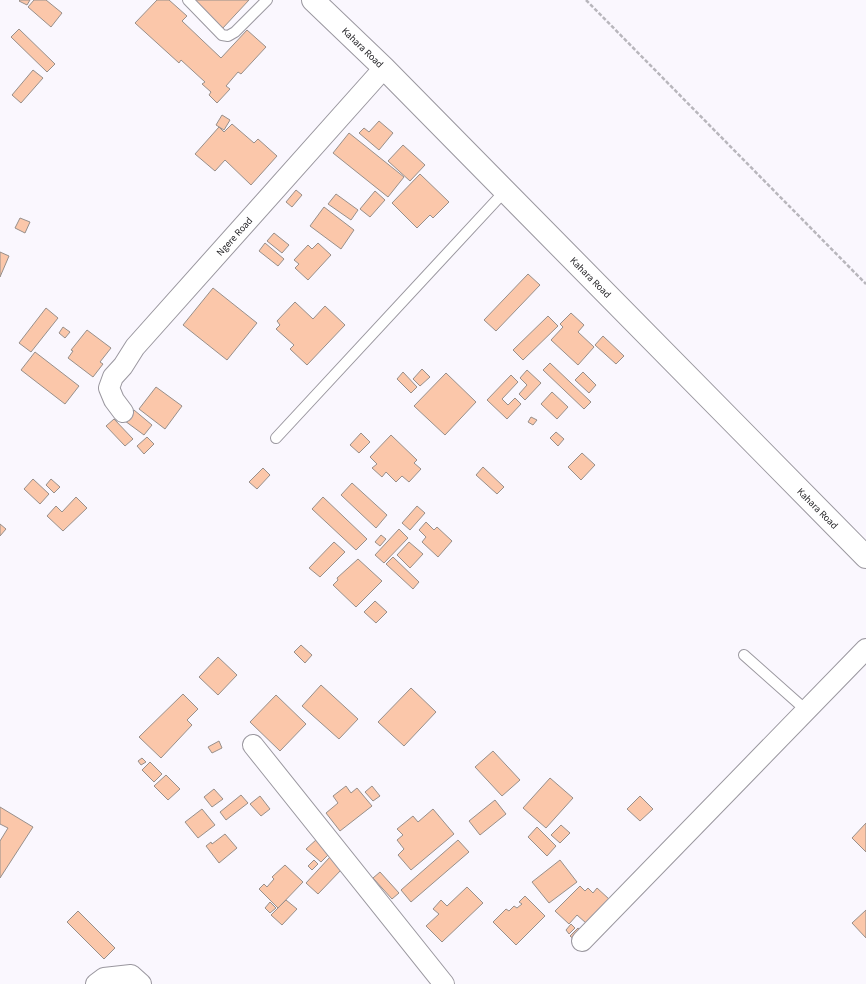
<svg xmlns="http://www.w3.org/2000/svg" width="866" height="984" viewBox="0 0 866 984" font-family="'Source Sans 3',sans-serif">
	<rect width="100%" height="100%" fill="#faf7fe"/>
	<g fill="#fbc7aa" stroke="#988f8a">
		<polygon points="20,0 30,0 27,5 19,1"/>
		<polygon points="34,0 46,0 62,13 51,27 28,7"/>
		<polygon points="157,0 169,0 187,16 182,21 221,58 247,30 266,47 241,74 238,72 226,86 230,89 217,103 209,95 211,92 202,84 205,82 181,60 179,63 135,23"/>
		<polygon points="191,0 249,0 222,29"/>
		<polygon points="19,29 55,64 47,72 11,37"/>
		<polygon points="33,70 43,78 21,103 12,95"/>
		<polygon points="222,115 230,120 224,130 216,125"/>
		<polygon points="379,121 393,133 379,150 359,133 364,128 369,132"/>
		<polygon points="232,124 254,143 258,139 277,156 251,185 225,160 215,171 195,154 219,127 224,132"/>
		<polygon points="349,133 404,177 388,197 333,153"/>
		<polygon points="403,145 425,165 410,181 388,161"/>
		<polygon points="420,174 449,202 433,218 430,215 417,228 392,203"/>
		<polygon points="296,190 302,195 292,207 286,202"/>
		<polygon points="375,191 385,200 370,217 360,209"/>
		<polygon points="336,194 358,210 351,220 328,204"/>
		<polygon points="324,207 354,230 341,249 310,226"/>
		<polygon points="20,218 30,222 25,233 15,228"/>
		<polygon points="274,233 289,245 282,253 267,241"/>
		<polygon points="265,243 284,259 278,266 259,251"/>
		<polygon points="318,243 331,255 308,280 295,268 299,264 294,260 308,245 312,249"/>
		<polygon points="0,252 9,256 0,277"/>
		<polygon points="528,274 540,285 496,331 484,320"/>
		<polygon points="213,288 257,323 227,360 183,325"/>
		<polygon points="295,302 313,319 325,306 345,325 307,365 290,349 294,345 276,329 280,325 277,321"/>
		<polygon points="46,308 58,318 31,352 19,343"/>
		<polygon points="571,313 584,325 578,332 594,347 578,365 551,340 563,327 560,324"/>
		<polygon points="548,316 558,326 523,360 513,350"/>
		<polygon points="63,327 70,332 65,338 59,333"/>
		<polygon points="87,330 111,348 100,362 103,364 93,377 68,358 73,351 71,350"/>
		<polygon points="603,336 624,356 616,364 595,345"/>
		<polygon points="35,352 79,386 65,404 21,370"/>
		<polygon points="550,363 591,402 584,409 543,370"/>
		<polygon points="422,369 430,377 420,386 413,379"/>
		<polygon points="527,370 541,383 525,400 519,394 527,385 520,378"/>
		<polygon points="403,372 417,387 411,393 397,379"/>
		<polygon points="583,372 596,385 589,393 575,380"/>
		<polygon points="446,373 476,402 445,435 414,406"/>
		<polygon points="511,375 518,382 502,399 508,405 515,398 521,404 507,419 487,400"/>
		<polygon points="156,387 182,406 165,429 139,409"/>
		<polygon points="552,392 568,407 557,419 541,404"/>
		<polygon points="134,410 152,425 144,435 125,421"/>
		<polygon points="531,417 537,420 533,425 528,422"/>
		<polygon points="114,419 133,439 125,446 106,426"/>
		<polygon points="556,432 564,439 558,446 550,438"/>
		<polygon points="361,433 370,442 359,453 350,445"/>
		<polygon points="391,435 417,460 414,463 421,469 409,482 402,476 396,482 386,472 382,477 372,468 377,464 370,457"/>
		<polygon points="147,437 154,444 144,454 137,446"/>
		<polygon points="582,453 595,465 581,480 568,467"/>
		<polygon points="483,467 504,487 497,494 476,475"/>
		<polygon points="263,468 270,475 257,489 249,482"/>
		<polygon points="33,479 49,494 40,504 24,489"/>
		<polygon points="51,479 60,487 54,493 46,485"/>
		<polygon points="352,483 387,515 376,528 341,495"/>
		<polygon points="76,497 87,508 63,531 47,516 56,506 62,512"/>
		<polygon points="323,497 367,539 356,550 312,509"/>
		<polygon points="417,506 425,513 410,530 402,523"/>
		<polygon points="426,522 434,530 437,527 452,541 438,557 422,542 426,537 419,530"/>
		<polygon points="0,524 6,529 0,536"/>
		<polygon points="399,529 408,538 384,563 375,555"/>
		<polygon points="381,535 386,539 380,546 375,542"/>
		<polygon points="334,542 345,552 320,577 309,568"/>
		<polygon points="409,542 423,554 410,568 397,555"/>
		<polygon points="393,557 419,582 413,589 386,564"/>
		<polygon points="358,559 382,581 356,607 333,585 338,580 337,578"/>
		<polygon points="375,601 387,612 376,623 364,612"/>
		<polygon points="301,645 312,655 305,663 294,652"/>
		<polygon points="218,657 237,675 218,695 199,677"/>
		<polygon points="321,685 358,719 339,739 302,706"/>
		<polygon points="411,688 436,712 404,746 378,722"/>
		<polygon points="183,694 198,709 187,720 192,725 161,758 139,737"/>
		<polygon points="276,695 306,724 280,751 250,722"/>
		<polygon points="219,741 222,748 212,753 208,747"/>
		<polygon points="493,751 520,780 502,796 475,767"/>
		<polygon points="142,758 146,762 141,765 138,761"/>
		<polygon points="150,762 162,774 154,782 142,770"/>
		<polygon points="166,775 180,789 168,800 154,786"/>
		<polygon points="550,778 573,798 546,828 523,808"/>
		<polygon points="346,786 351,793 357,788 372,806 340,831 326,813 338,803 333,796"/>
		<polygon points="372,786 380,796 373,801 365,792"/>
		<polygon points="214,789 223,799 212,807 204,797"/>
		<polygon points="241,795 248,803 226,820 220,812"/>
		<polygon points="260,796 270,809 261,816 250,804"/>
		<polygon points="640,796 653,809 640,821 627,809"/>
		<polygon points="495,800 506,814 480,835 469,821"/>
		<polygon points="0,807 33,827 0,878 0,841 8,828 0,824"/>
		<polygon points="202,809 215,825 198,838 185,822"/>
		<polygon points="433,809 454,834 411,870 398,855 404,849 397,840 403,835 397,829 413,816 418,822"/>
		<polygon points="866,823 866,852 852,838"/>
		<polygon points="561,825 570,833 560,843 551,835"/>
		<polygon points="537,827 556,846 547,856 528,837"/>
		<polygon points="225,834 237,848 219,863 206,846 211,842 212,844"/>
		<polygon points="317,839 331,852 321,862 306,849"/>
		<polygon points="458,840 469,852 411,902 401,890"/>
		<polygon points="330,857 342,869 318,894 306,883"/>
		<polygon points="314,860 318,864 312,870 308,866"/>
		<polygon points="560,860 577,882 549,903 532,882"/>
		<polygon points="285,865 303,882 278,908 259,889 264,884 267,887 274,879 272,877"/>
		<polygon points="380,872 399,893 392,899 373,878"/>
		<polygon points="580,886 585,891 588,888 593,893 597,888 609,899 586,923 577,915 569,924 555,911"/>
		<polygon points="467,887 483,903 442,942 426,926 439,914 433,909 441,900 447,906"/>
		<polygon points="525,896 545,916 516,945 493,922 506,909 509,911 514,906 517,908 522,904 519,902"/>
		<polygon points="286,900 297,909 282,925 271,915"/>
		<polygon points="270,902 276,908 270,913 265,908"/>
		<polygon points="866,910 866,938 852,923"/>
		<polygon points="78,911 115,948 104,959 67,922"/>
		<polygon points="571,924 575,928 569,934 566,930"/>
		<polygon points="578,928 584,933 576,941 570,936"/>
	</g>
	<g fill="none" stroke-linecap="round" stroke-linejoin="round">
		<g stroke="#9a979f" stroke-width="12">
			<g id="service">
				<polyline points="188,0 222,35 228,36 235,32 267,0"/>
				<polyline points="276,438 505,191"/>
				<polyline points="744,655 807,711"/>
			</g>
		</g>
		<g stroke="#9a979f" stroke-width="22">
			<g id="minor">
				<polyline points="123,412 114,400 109,388 113,377 123,366 135,347 384,68"/>
				<polyline points="253,745 444,984"/>
				<polyline points="582,941 866,649"/>
				<polyline points="96,984 104,978 131,975 141,984"/>
			</g>
		</g>
		<g stroke="#9a979f" stroke-width="24">
			<polyline id="tertiary" points="313,0 384,68 866,557"/>
		</g>
		<polyline stroke="#b8b6bc" stroke-width="2.5" stroke-dasharray="4 2" stroke-linecap="butt" points="586,0 866,284"/>
		<use href="#service" stroke="#fff" stroke-width="10"/>
		<use href="#minor" stroke="#fff" stroke-width="20"/>
		<use href="#tertiary" stroke="#fff" stroke-width="22"/>
	</g>
	<g text-anchor="middle" stroke-width="3.5" stroke-linejoin="round" paint-order="stroke">
		<g font-size="10" fill="#242326" stroke="#fff">
			<text transform="translate(363 47) rotate(44)" y="4">Kahara Road</text>
			<text transform="translate(234 236) rotate(-48)" y="4">Ngere Road</text>
			<text transform="translate(591 277) rotate(45)" y="4">Kahara Road</text>
			<text transform="translate(818 508) rotate(45)" y="4">Kahara Road</text>
		</g>
	</g>
</svg>
